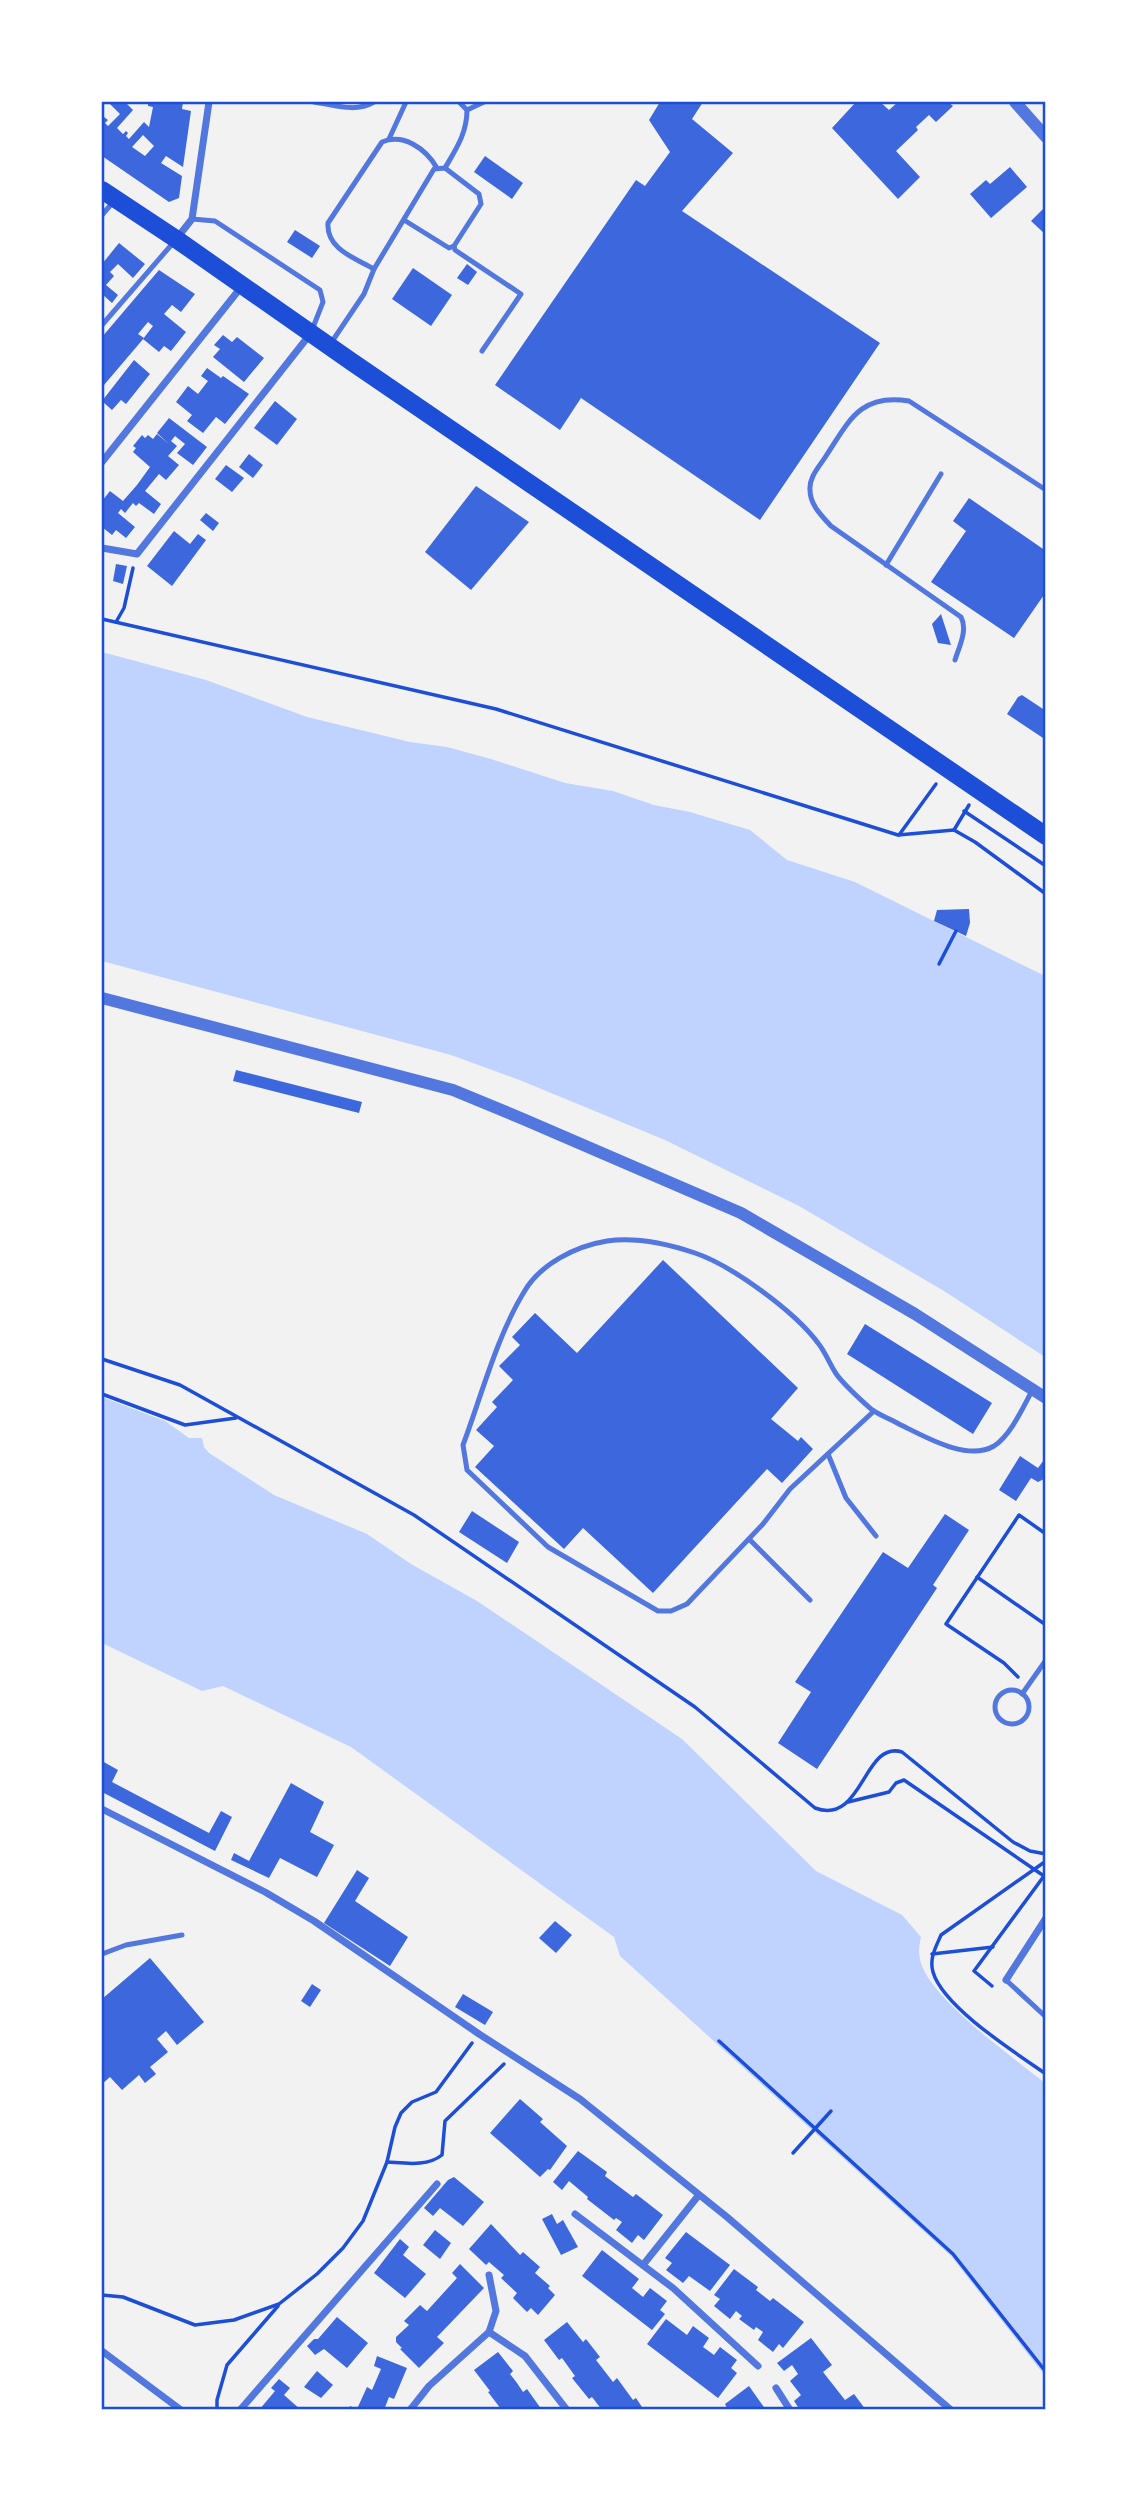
<svg xmlns="http://www.w3.org/2000/svg" width="1147" height="2511" viewBox="0 0 1147 2511" font-family="Inter,sans-serif">
	<rect width="100%" height="100%" fill="#f2f2f2"/>
	<g fill="#bfd3fe">
		<polygon points="102,652 206,680 307,717 410,742 447,747 491,759 565,783 613,791 654,805 690,812 750,830 787,860 855,882 1045,976 1045,1357 944,1291 799,1206 665,1140 522,1081 451,1055 102,961"/>
		<path d="M 102,1397 L 165,1421 L 189,1438 L 202,1438 L 204,1447 L 209,1453 L 274,1495 L 367,1534 L 411,1564 L 477,1601 L 682,1739 L 816,1871 L 902,1915 L 921,1937 C 919,1946 918,1954 921,1963 C 932,2000 1014,2058 1045,2083 L 1045,2376 L 951,2256 L 620,1956 L 614,1937 L 351,1747 L 223,1686 L 202,1691 L 102,1643 Z"/>
	</g>
	<g fill="#3d67dc" fill-rule="evenodd">
		<path d="M 108,102 L 125,102 L 133,110 L 117,128 L 123,134 L 126,131 L 128,133 L 126,136 L 129,139 L 144,122 L 149,127 L 153,107 L 148,106 L 148,102 L 183,102 L 182,109 L 191,111 L 183,167 L 166,156 L 161,163 L 182,176 L 179,198 L 169,202 L 102,156 L 102,120 L 104,117 L 108,120 L 105,123 L 108,126 L 120,114 ZM 143,135 L 154,146 L 145,156 L 132,147 Z"/>
		<polygon points="660,102 703,102 692,119 733,153 682,211 880,343 760,520 581,398 560,430 495,385 636,180 645,186 670,152 649,120"/>
		<polygon points="856,102 880,102 889,110 898,102 948,102 953,106 936,122 929,115 916,127 918,130 896,151 920,177 898,199 832,128"/>
		<polygon points="485,156 523,183 512,199 474,172"/>
		<polygon points="1010,167 1027,187 991,218 970,194 986,180 990,184"/>
		<polygon points="1046,206 1046,235 1031,221"/>
		<polygon points="295,230 320,246 312,258 287,242"/>
		<polygon points="119,243 145,264 133,278 118,264 110,272 114,276 106,285 118,295 112,303 102,294 102,264"/>
		<polygon points="467,264 477,272 468,285 457,278"/>
		<polygon points="413,268 452,295 431,326 392,299"/>
		<polygon points="159,270 195,294 181,312 172,305 164,314 186,332 171,351 164,346 159,352 143,339 153,326 148,322 138,334 144,338 104,385 102,383 102,337"/>
		<polygon points="223,335 232,342 237,337 264,358 244,382 213,357 220,349 214,345"/>
		<polygon points="134,360 150,374 126,404 121,400 112,410 102,401"/>
		<polygon points="207,368 221,378 223,376 249,394 225,424 216,417 203,433 187,421 192,415 176,402 188,386 198,394 208,381 201,376"/>
		<polygon points="275,401 297,419 277,445 254,428"/>
		<polygon points="169,418 207,447 193,465 177,453 185,444 175,436 171,441 177,446 168,456 179,465 166,480 159,474 145,491 161,504 154,514 139,503 136,506 133,503 125,513 121,509 118,513 135,527 126,538 116,530 112,535 102,527 102,501 110,491 123,501 137,485 150,467 133,452 136,448 133,446 142,435 145,438 148,435 153,439 157,434 169,444 157,433"/>
		<polygon points="249,454 263,465 253,478 239,467"/>
		<polygon points="226,465 244,478 232,492 215,479"/>
		<polygon points="476,486 529,522 471,590 425,552"/>
		<polygon points="969,498 1046,551 1046,592 1014,638 931,582 966,531 953,521"/>
		<polygon points="206,513 219,523 213,531 200,520"/>
		<polygon points="174,531 190,544 198,534 206,540 172,586 147,566"/>
		<polygon points="116,564 127,566 123,584 113,581"/>
		<polygon points="941,614 951,645 938,643 932,624"/>
		<polygon points="1022,695 1046,711 1046,740 1007,714 1018,697"/>
		<polygon points="969,909 970,923 966,936 934,921 937,910"/>
		<polygon points="236,1070 362,1102 359,1113 233,1081"/>
		<polygon points="663,1260 798,1388 771,1419 798,1441 801,1437 813,1449 782,1483 767,1469 653,1593 583,1528 564,1549 475,1467 494,1446 476,1430 497,1407 492,1402 513,1380 499,1366 520,1345 512,1337 535,1313 577,1353"/>
		<polygon points="865,1324 992,1403 973,1434 847,1354"/>
		<polygon points="1020,1456 1038,1468 1046,1457 1046,1478 1038,1482 1031,1478 1016,1501 999,1490"/>
		<polygon points="472,1511 519,1542 507,1563 459,1532"/>
		<polygon points="945,1514 969,1530 933,1585 937,1588 817,1769 778,1743 811,1692 795,1682 883,1552 908,1568"/>
		<polygon points="102,1761 118,1770 112,1782 209,1833 221,1811 232,1817 215,1851 102,1792"/>
		<polygon points="291,1783 324,1802 310,1832 334,1845 317,1877 280,1858 269,1878 231,1860 234,1853 249,1861"/>
		<polygon points="357,1870 369,1878 355,1901 408,1937 390,1966 324,1923"/>
		<polygon points="555,1921 572,1935 556,1953 539,1938"/>
		<polygon points="150,1958 204,2022 177,2045 166,2031 157,2039 168,2052 150,2067 156,2074 145,2083 139,2075 122,2090 110,2077 102,2084 102,1999"/>
		<polygon points="312,1984 321,1990 310,2007 301,2001"/>
		<polygon points="463,1994 493,2012 485,2025 455,2007"/>
		<polygon points="520,2099 543,2119 540,2122 567,2146 550,2170 548,2169 540,2177 490,2133"/>
		<polygon points="578,2151 607,2172 605,2176 633,2197 636,2194 663,2215 644,2240 638,2235 632,2243 616,2230 622,2222 616,2218 614,2220 587,2199 588,2197 569,2181 562,2190 553,2182"/>
		<polygon points="454,2177 484,2202 463,2226 440,2208 433,2216 424,2208 448,2180"/>
		<polygon points="552,2214 557,2224 563,2220 578,2247 561,2255 542,2219"/>
		<polygon points="491,2224 520,2255 523,2252 540,2267 535,2273 550,2286 548,2288 555,2295 538,2315 531,2308 527,2312 513,2298 517,2293 501,2278 504,2275 489,2262 486,2265 469,2249"/>
		<polygon points="435,2230 451,2243 440,2259 423,2245"/>
		<polygon points="686,2232 730,2265 710,2291 689,2276 683,2283 666,2270 672,2263 665,2258"/>
		<polygon points="400,2239 409,2247 403,2255 426,2274 405,2298 374,2273"/>
		<polygon points="602,2250 639,2279 632,2288 643,2297 650,2288 667,2301 660,2310 665,2314 652,2330 582,2276"/>
		<polygon points="460,2264 484,2288 437,2337 444,2343 419,2368 400,2349 402,2348 396,2342 396,2337 409,2325 404,2321 420,2305 427,2311 457,2278 452,2273"/>
		<polygon points="734,2269 758,2287 756,2290 770,2301 773,2298 804,2322 783,2348 779,2344 773,2352 758,2340 763,2332 756,2327 754,2330 739,2319 742,2316 736,2311 730,2319 714,2306 720,2299 714,2295"/>
		<polygon points="337,2317 368,2343 347,2368 324,2349 315,2355 307,2346 314,2339 318,2339"/>
		<polygon points="666,2319 687,2335 693,2326 709,2338 703,2347 714,2355 720,2347 737,2360 731,2368 737,2373 718,2398 647,2344"/>
		<polygon points="567,2322 583,2342 586,2339 600,2357 596,2360 613,2382 617,2378 633,2400 636,2398 644,2410 602,2410 592,2397 589,2399 572,2378 575,2376 562,2358 559,2360 544,2340"/>
		<polygon points="811,2338 832,2365 823,2372 845,2400 854,2394 866,2410 800,2410 794,2401 801,2395 790,2381 798,2374 792,2365 784,2371 777,2363"/>
		<polygon points="498,2352 513,2371 510,2374 517,2383 523,2392 527,2389 542,2410 501,2409 488,2392 490,2391 474,2370"/>
		<polygon points="377,2356 407,2368 394,2399 389,2397 384,2410 348,2410 350,2406 357,2409 367,2387 372,2390 381,2369 374,2366"/>
		<polygon points="317,2371 333,2385 321,2398 304,2387"/>
		<polygon points="279,2379 290,2388 284,2395 301,2410 259,2410 275,2391 271,2388"/>
		<polygon points="749,2386 766,2410 728,2410 725,2404"/>
	</g>
	<g fill="none" stroke-linecap="round" stroke-linejoin="round">
		<g stroke="#1d4ed8" stroke-width="3.5">
			<polyline points="102,619 496,709 898,835 954,830"/>
			<polyline points="116,622 124,608 133,568"/>
			<polyline points="964,811 1046,866"/>
			<polyline points="954,830 975,842 1046,894"/>
			<polyline points="954,830 969,805"/>
			<polyline points="899,835 936,784"/>
			<polyline points="939,964 956,931"/>
			<path d="M 102,1359 L 180,1385 L 414,1515 L 695,1707 L 815,1808 C 863,1826 863,1740 902,1752 L 1013,1842 L 1030,1851 L 1046,1854"/>
			<polyline points="102,1394 185,1425 236,1418"/>
			<polyline points="977,1577 1046,1625"/>
			<polyline points="1018,1677 1004,1663 946,1624 1019,1515 1046,1534"/>
			<polyline points="848,1802 889,1792 896,1783 904,1780 1044,1876 974,1971 992,1986"/>
			<path d="M 1046,1861 L 941,1935 C 936,1947 929,1958 933,1972 C 943,2007 1016,2053 1046,2074"/>
			<polyline points="932,1954 993,1947"/>
			<polyline points="719,2041 953,2254 1046,2372"/>
			<polyline points="793,2153 831,2111"/>
			<path d="M 387,2162 C 405,2163 427,2167 442,2155 L 445,2121 L 504,2064"/>
			<polyline points="102,2295 123,2297 195,2325 234,2320 279,2304 317,2274 343,2248 363,2221 387,2162 395,2127 401,2113 412,2102 436,2092 472,2043"/>
			<polyline points="217,2410 217,2400 227,2365 278,2306"/>
		</g>
		<g stroke="#5277de" stroke-width="5">
			<path d="M 314,102 C 335,105 355,113 374,102"/>
			<polyline points="467,110 484,102"/>
			<polyline points="389,139 406,102"/>
			<path d="M 445,168 C 456,149 467,133 467,110 L 459,102"/>
			<polyline points="102,215 114,201"/>
			<polyline points="192,219 215,221 320,290 323,302 312,330"/>
			<polyline points="454,246 455,250 521,294 482,351"/>
			<path d="M 374,269 C 355,258 326,249 328,223 L 382,142 C 404,133 426,149 437,168"/>
			<polyline points="102,325 173,243"/>
			<polyline points="331,343 364,294 374,269 434,169 445,168 479,194 481,204 454,246 449,248 404,220"/>
			<polyline points="886,565 941,474"/>
			<path d="M 955,660 C 959,647 968,630 961,617 L 831,526 C 822,516 810,505 810,490 C 809,477 819,467 826,456 C 849,421 860,393 909,401 L 1046,490"/>
			<path d="M 874,1411 L 790,1489 L 763,1524 L 687,1604 L 671,1611 L 658,1611 L 548,1547 L 467,1470 L 463,1445 C 481,1397 497,1336 524,1292 C 540,1264 576,1246 607,1241 C 635,1237 668,1244 695,1253 C 733,1266 795,1312 818,1343 C 826,1353 830,1365 837,1375 C 846,1387 860,1399 871,1409 C 879,1415 890,1419 899,1424 C 924,1436 967,1462 994,1446 C 1011,1435 1023,1407 1033,1389"/>
			<polyline points="828,1454 846,1498 876,1536"/>
			<polyline points="749,1539 810,1600"/>
			<circle cx="1012" cy="1707" r="17"/>
			<polyline points="1022,1694 1046,1660"/>
			<polyline points="102,1954 126,1945 182,1935"/>
			<polyline points="1006,1980 1046,2017"/>
		</g>
		<g stroke="#5277de" stroke-width="7">
			<polyline points="177,238 192,219 209,102"/>
			<polyline points="102,462 242,286"/>
			<polyline points="102,548 137,554 311,333"/>
			<polyline points="102,1809 265,1892 314,1921 479,2034 580,2099 727,2217 951,2410"/>
			<polyline points="1006,1980 1046,1918"/>
			<polyline points="575,2214 673,2288 758,2366"/>
			<polyline points="643,2265 698,2196"/>
			<polyline points="489,2332 525,2356 567,2410"/>
			<polyline points="102,2351 181,2410"/>
			<polyline points="776,2388 790,2410"/>
			<polyline points="240,2410 437,2184"/>
			<polyline points="410,2410 429,2386 489,2332 496,2311 489,2275"/>
		</g>
		<g stroke="#5277de" stroke-width="12">
			<polyline points="1015,102 1046,137"/>
			<polyline points="102,998 453,1090 523,1119 741,1213 915,1314 1046,1398"/>
		</g>
		<polyline stroke="#1d4ed8" stroke-width="18" points="102,190 176,239 352,362 1046,836"/>
	</g>
	<rect width="1147" height="2511" fill="none" stroke="#ffffff" stroke-width="206"/>
	<rect x="103" y="103" width="941" height="2305" fill="none" stroke="#1d4ed8" stroke-width="2.5"/>
</svg>
